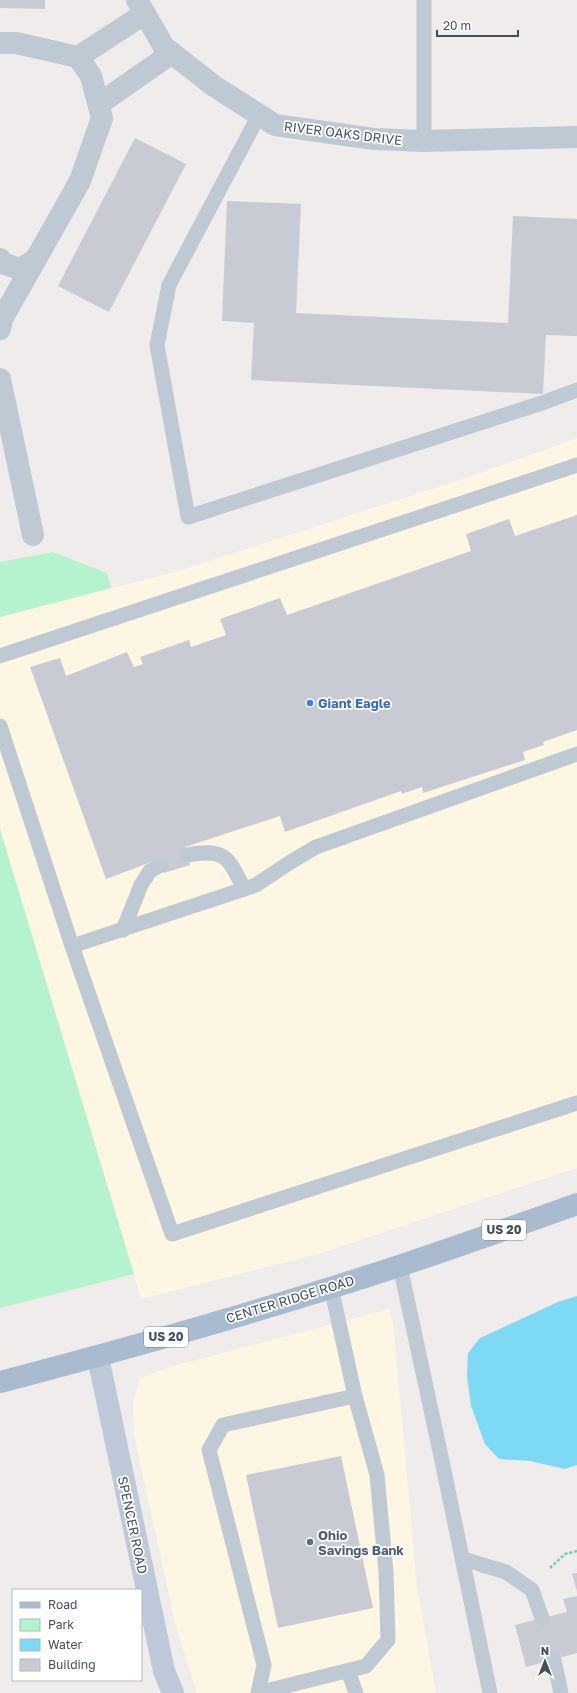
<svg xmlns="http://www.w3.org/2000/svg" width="577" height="1693" viewBox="0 0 577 1693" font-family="'Golos Text',sans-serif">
	<rect width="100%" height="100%" fill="#f0ecec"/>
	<g fill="#fdf6e2">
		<polygon points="577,438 577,1168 322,1253 141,1299 0,829 0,617 175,572 469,477"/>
		<polygon points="389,1309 393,1321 417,1587 436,1693 197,1693 176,1627 134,1435 133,1403 140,1378 170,1367"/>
	</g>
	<g fill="#b5f3ce">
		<polygon points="53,552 107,573 111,588 0,617 0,562"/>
		<polygon points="0,829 134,1274 0,1308"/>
	</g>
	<polygon fill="#7ed9f4" points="577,1296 577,1465 565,1469 530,1461 499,1459 485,1444 471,1406 467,1377 468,1353 480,1338 558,1302"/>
	<g fill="#c8cbd3">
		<polygon points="0,0 45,0 45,9 0,8"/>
		<polygon points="135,138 186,164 109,312 58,286"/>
		<polygon points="227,201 301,204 296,313 508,323 513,216 577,219 577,336 546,335 543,394 251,380 254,323 222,321"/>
		<polygon points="577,515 577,730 543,742 544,745 523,752 525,760 423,793 422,787 402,794 401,791 285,832 280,816 185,847 190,865 164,873 159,859 106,879 30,667 60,658 66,676 127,652 134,667 143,664 140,657 189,640 191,647 226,635 220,619 280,598 287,615 471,551 466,534 509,519 515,536"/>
		<polygon points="341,1456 373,1608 278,1628 246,1475"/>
		<polygon points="577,1573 577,1591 572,1574"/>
		<polygon points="577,1596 577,1653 526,1667 515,1625 567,1612 563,1599"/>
	</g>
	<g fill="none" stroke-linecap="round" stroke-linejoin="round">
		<polyline stroke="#6ad4a2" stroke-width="2.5" stroke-dasharray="3 2" stroke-linecap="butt" points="550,1568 565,1554 577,1551"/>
		<g stroke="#bec9d4" stroke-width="15">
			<polyline points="424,0 424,141"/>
			<polyline points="259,115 169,285 157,345 188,517 542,403 577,390"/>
			<polyline points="0,656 577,465"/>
			<polyline points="0,726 72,946"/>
			<polyline points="577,754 316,847 289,863 256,885 72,946 172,1234 577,1103"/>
			<path d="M 187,855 C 226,848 228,857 244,889"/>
			<polyline points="123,930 141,885 150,871 161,865"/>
			<polyline points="400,1266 442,1461 490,1693"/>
			<polyline points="331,1287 355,1396 223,1425 209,1450 264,1665 258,1693 366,1666 388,1640 386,1572 377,1475 355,1396"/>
			<polyline points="463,1559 506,1572 532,1590 542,1618"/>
			<polyline points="554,1660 561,1693"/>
			<polyline points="348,1671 356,1693"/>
		</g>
		<g stroke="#bec9d4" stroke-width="22">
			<polyline points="137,0 164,47 214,86 275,125 374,139 424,141 577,137"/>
			<polyline points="0,43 16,43 78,57 91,76 102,118 80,181 2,319 0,329"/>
			<polyline points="78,57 144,14"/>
			<polyline points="99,104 172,53"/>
			<polyline points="0,259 2,263 20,269 36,259"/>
			<polyline points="0,379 33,535"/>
		</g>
		<polyline stroke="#bdc9d8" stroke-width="22" points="98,1357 164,1671 173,1693"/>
		<path stroke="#a9bbcf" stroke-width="22" d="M 0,1382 C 134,1347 268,1309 399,1266 C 459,1246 518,1225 577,1204"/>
	</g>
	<circle fill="#3f7fe0" stroke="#fff" stroke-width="1.5" cx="310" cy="703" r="4"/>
	<circle fill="#5c6f8a" stroke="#fff" stroke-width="1.5" cx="310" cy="1542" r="4"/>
	<g text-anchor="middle" stroke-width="3.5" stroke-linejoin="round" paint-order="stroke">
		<g fill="#fff" stroke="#7b848d" stroke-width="1">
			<rect x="482" y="1220" width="44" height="20" rx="3"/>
			<rect x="144" y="1327" width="44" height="20" rx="3"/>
		</g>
		<g font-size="12" font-weight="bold" fill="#43505c">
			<text x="504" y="1234">US 20</text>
			<text x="166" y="1341">US 20</text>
		</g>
		<g font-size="13" fill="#43505c" stroke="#fff">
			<text transform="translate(343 133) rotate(7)" y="5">RIVER OAKS DRIVE</text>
			<text transform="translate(290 1299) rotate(-17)" y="5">CENTER RIDGE ROAD</text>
			<text transform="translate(133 1525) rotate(78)" y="5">SPENCER ROAD</text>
		</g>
		<g font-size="13" font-weight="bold" fill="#366cbe" stroke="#fff" text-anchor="start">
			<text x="318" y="708">Giant Eagle</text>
		</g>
		<g font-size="13" font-weight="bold" fill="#4e5e75" stroke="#fff" text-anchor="start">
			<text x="318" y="1540">Ohio<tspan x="318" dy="15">Savings Bank</tspan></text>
		</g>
	</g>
	<rect x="12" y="1589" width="130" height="92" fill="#ffffff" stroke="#b4b9be"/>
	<rect x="20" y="1602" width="20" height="6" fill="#a9bbcf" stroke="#b4b9be"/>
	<text x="48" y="1609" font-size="12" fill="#43505c">Road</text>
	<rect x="20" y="1619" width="20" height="12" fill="#b5f3ce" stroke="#b4b9be"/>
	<text x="48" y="1629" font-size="12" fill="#43505c">Park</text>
	<rect x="20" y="1639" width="20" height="12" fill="#7ed9f4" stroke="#b4b9be"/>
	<text x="48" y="1649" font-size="12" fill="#43505c">Water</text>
	<rect x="20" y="1659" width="20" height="12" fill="#c8cbd3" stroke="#b4b9be"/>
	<text x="48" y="1669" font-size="12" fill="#43505c">Building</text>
	<g transform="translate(545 1661)" stroke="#ffffff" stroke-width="3" paint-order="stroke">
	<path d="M0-3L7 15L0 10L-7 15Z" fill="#43505c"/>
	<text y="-6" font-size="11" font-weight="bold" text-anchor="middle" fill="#43505c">N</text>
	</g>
	<path d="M437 30v6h81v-6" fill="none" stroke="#43505c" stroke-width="2"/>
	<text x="443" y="30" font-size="12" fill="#43505c" stroke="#ffffff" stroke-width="3" paint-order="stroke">20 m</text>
</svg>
